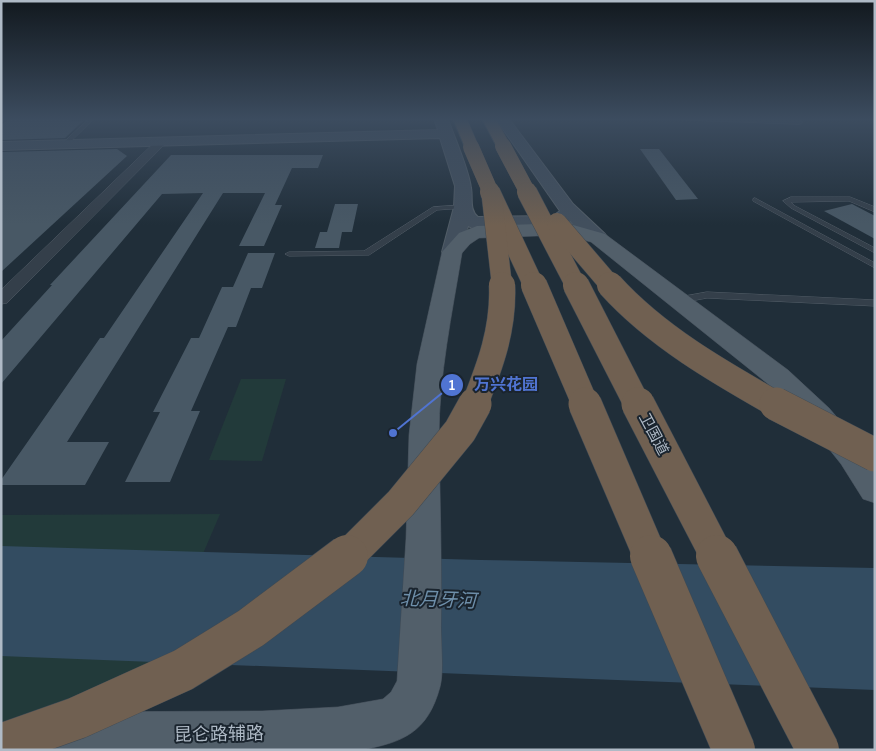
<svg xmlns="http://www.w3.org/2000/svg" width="876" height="751" viewBox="0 0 876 751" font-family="'Sofia Sans Condensed','Noto Sans SC',sans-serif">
	<rect width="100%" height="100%" fill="#202e39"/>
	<g fill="#223a3a">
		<polygon points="241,379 286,379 262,461 209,460"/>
		<polygon points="220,514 119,750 1,750 1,515"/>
	</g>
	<polygon fill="#334c61" points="1,546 481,560 875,568 875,690 1,656"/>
	<g fill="#485865">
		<polygon points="9,119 72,119 70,121 83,121 65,138 1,140 1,125"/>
		<polygon points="117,149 127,156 1,272 1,152"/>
		<polygon points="640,149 659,149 698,199 676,200"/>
		<polygon points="171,155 323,155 318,168 292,168 275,205 282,205 264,246 239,246 265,193 223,193 67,442 109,442 85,485 1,485 1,480 100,338 104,338 203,193 162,194 1,384 1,341 52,285 50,285"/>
		<polygon points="335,204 358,204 352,232 342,232 339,248 315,248 320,232 327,232"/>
		<polygon points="852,204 875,216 875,239 824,211"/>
		<polygon points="248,253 275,253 262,288 251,288 236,327 228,327 191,411 200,411 170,482 125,482 160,412 153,412 191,338 199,338 222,287 233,287"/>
	</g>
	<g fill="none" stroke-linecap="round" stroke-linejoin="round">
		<g stroke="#525d67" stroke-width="1">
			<g id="lane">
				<polygon points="89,119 94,119 66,146 62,146 62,144"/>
				<polygon points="659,119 800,120 803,122 800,124"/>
				<polygon points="791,197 850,197 875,207 875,212 849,201 791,202 795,206 875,248 875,253 791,208 783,201"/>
				<polygon points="755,198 875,263 875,268 753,201 753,199"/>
				<polygon points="463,205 466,207 465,208 437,210 369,255 289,256 285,254 289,252 364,251 433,207"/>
				<polygon points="707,292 875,300 875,306 707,298 680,303 676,300 680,297"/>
			</g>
		</g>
		<g stroke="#525d67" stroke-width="1">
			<polygon id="street" points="160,140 164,141 165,143 164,145 7,303 1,304 1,290 156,141"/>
		</g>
		<g stroke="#525d67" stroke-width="2">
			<path id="secondary" d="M 434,119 L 448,119 C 454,137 469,170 471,188 C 473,198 469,210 478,217 L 553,216 L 560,211 L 496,119 L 509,119 L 573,204 L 605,234 L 608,238 L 605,242 C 589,246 580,231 570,221 L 565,225 L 558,227 L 475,229 L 468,226 L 462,252 L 459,256 L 452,258 L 445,256 L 442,252 L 454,207 L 455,186 L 440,138 L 1,150 L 1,142 L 438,130 Z"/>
		</g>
		<g stroke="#404b56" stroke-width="1">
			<path id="primary" d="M 566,223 L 605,234 L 788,370 L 829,408 L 875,461 L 875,503 L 863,499 L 841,464 L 809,424 L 768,384 L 591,242 L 565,235 L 479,238 L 470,244 L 462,253 C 452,314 439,375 439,437 C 440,500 442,563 441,627 C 441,643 444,673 440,687 C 428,732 403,743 360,750 L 37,750 L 31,735 L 38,719 L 54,712 L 262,711 L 338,707 L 383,699 L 391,692 L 397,681 L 406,539 L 409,435 L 417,364 L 442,252 L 459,233 L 477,226 Z"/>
		</g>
		<g stroke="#3f4a54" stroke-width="1">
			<g id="highway">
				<polygon points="453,119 467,119 479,147 476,150 466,150"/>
				<polygon points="482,119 496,119 511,146 508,149 498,149"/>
			</g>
		</g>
		<use href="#lane" fill="#343f4a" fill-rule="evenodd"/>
		<use href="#street" fill="#343f4a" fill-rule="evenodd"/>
		<use href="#secondary" fill="#424f5d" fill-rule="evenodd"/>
		<use href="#primary" fill="#525f6a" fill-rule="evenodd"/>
		<use href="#highway" fill="#706051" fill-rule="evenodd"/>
		<g stroke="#3f4a54" stroke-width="16" stroke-linecap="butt">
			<g id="highway-bridge-far4">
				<polyline points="503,146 528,193"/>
				<polyline points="471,147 491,193"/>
			</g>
		</g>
		<g stroke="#3f4a54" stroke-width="21" stroke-linecap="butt">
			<g id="highway-bridge-far3">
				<polyline points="490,192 534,286"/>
				<polyline points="527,192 576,286"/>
				<polyline points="492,198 502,286"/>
				<polyline points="557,223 611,286"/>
			</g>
		</g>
		<g stroke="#3f4a54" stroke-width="27" stroke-linecap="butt">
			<g id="highway-bridge-far2">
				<polyline points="534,285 586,406"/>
				<polyline points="576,285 638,406"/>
				<path d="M 610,285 C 656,336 719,372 779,406"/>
				<path d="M 474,406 C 490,366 504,329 502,285"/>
			</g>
		</g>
		<g stroke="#3f4a54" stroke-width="34" stroke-linecap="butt">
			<g id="highway-bridge-far1">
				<polyline points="585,404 651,558"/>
				<polyline points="638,404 718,558"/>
				<polyline points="776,404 875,455"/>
				<polyline points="346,558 401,503 460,431 475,404"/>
			</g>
		</g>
		<g stroke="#3f4a54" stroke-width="43" stroke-linecap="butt">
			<g id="highway-bridge">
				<polyline points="651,556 734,750"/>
				<polyline points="717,556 818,750"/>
				<polyline points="1,745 77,718 183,670 251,628 347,556"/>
			</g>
		</g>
		<use href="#highway-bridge-far4" stroke="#706051" stroke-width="16"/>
		<use href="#highway-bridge-far3" stroke="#706051" stroke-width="20"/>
		<use href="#highway-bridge-far2" stroke="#706051" stroke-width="26"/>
		<use href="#highway-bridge-far1" stroke="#706051" stroke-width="33"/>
		<use href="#highway-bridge" stroke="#706051" stroke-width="42"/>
	</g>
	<linearGradient id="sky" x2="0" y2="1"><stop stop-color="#12191f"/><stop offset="0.53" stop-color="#3c4c5f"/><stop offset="1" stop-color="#3c4c5f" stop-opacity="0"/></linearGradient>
	<rect width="876" height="225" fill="url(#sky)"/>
	<g text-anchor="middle" stroke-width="4" stroke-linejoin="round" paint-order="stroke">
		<g font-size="15" fill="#afbac6" stroke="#1a242e">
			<text transform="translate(654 434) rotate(62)" y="5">卫国道</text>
		</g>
		<g font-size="18" fill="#afbac6" stroke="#1a242e">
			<text transform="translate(219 734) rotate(-1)" y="6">昆仑路辅路</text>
		</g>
		<g font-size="19" font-style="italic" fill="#6e8faa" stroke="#1a242e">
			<text transform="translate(438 599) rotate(2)" y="7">北月牙河</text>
		</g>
	</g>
	<path fill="none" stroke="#5074d2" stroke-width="2" d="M393 433L452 385"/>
	<g fill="#5074d2" stroke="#1a242e" stroke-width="2">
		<circle cx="393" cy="433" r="5"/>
		<circle cx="452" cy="385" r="12"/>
	</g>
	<g font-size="15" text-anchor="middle" font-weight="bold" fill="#fff">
		<text x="452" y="390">1</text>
	</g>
	<g font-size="16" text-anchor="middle" font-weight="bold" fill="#5074d2" stroke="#1a242e" stroke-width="4" stroke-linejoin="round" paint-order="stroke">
		<text x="506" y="390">万兴花园</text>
	</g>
	<rect width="876" height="751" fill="none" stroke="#afbac6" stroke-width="5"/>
</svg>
